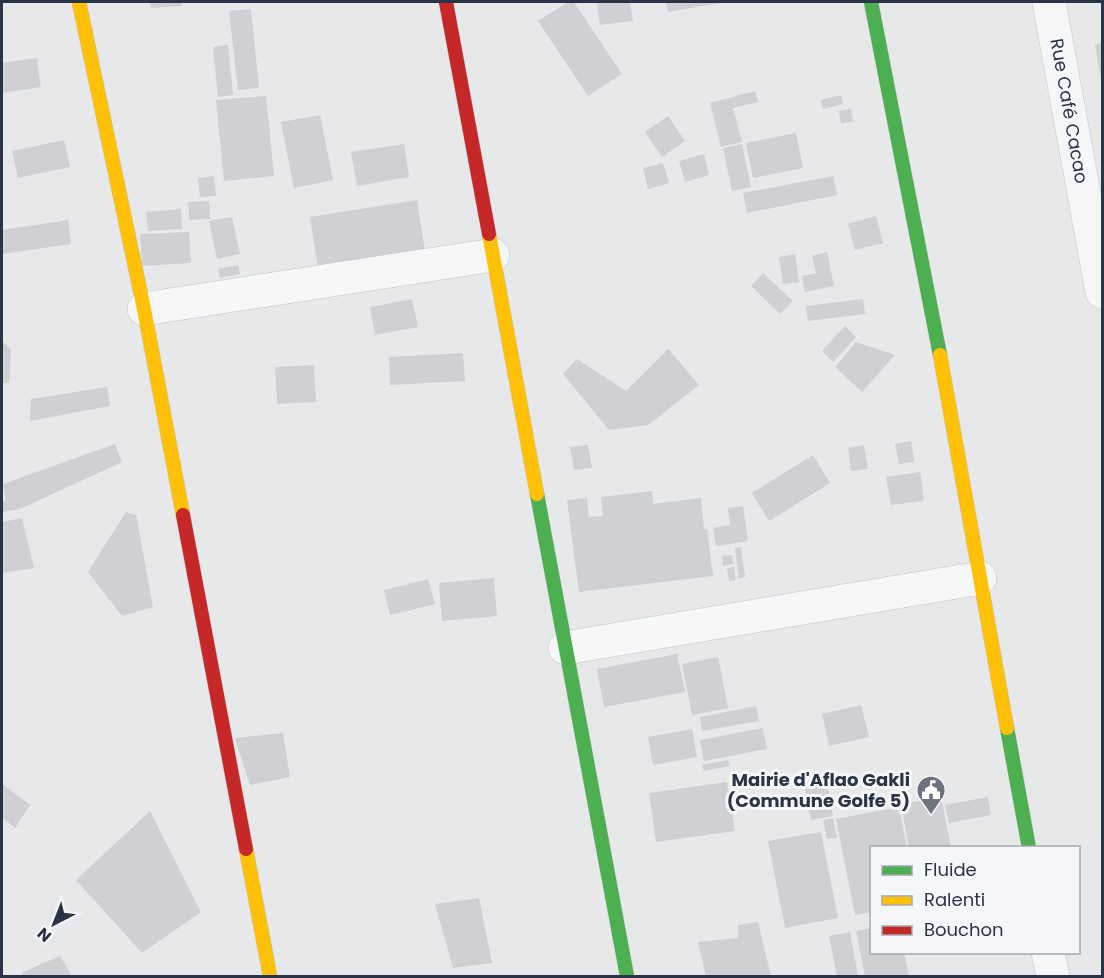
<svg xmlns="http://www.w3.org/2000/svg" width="1104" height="978" viewBox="0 0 1104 978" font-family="Poppins,sans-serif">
	<rect width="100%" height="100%" fill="#e6e8ea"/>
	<g fill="#ced0d3">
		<polygon points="150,2 181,2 182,6 151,8"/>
		<polygon points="568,2 574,2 622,74 588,96 538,21"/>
		<polygon points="597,2 630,2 633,21 600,25"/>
		<polygon points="666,2 720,2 720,3 668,12"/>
		<polygon points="251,9 259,88 238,90 229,11"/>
		<polygon points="1102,43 1102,79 1101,79 1095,45"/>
		<polygon points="228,45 233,95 218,97 213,47"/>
		<polygon points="37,58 41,87 2,93 2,63"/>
		<polygon points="755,91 758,102 733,108 742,142 721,147 710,103"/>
		<polygon points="841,95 843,104 823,109 821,100"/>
		<polygon points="266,96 274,176 224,181 216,100"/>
		<polygon points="851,109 853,121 841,124 839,111"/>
		<polygon points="320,115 333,180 294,188 281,122"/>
		<polygon points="668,116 685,141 662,157 645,132"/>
		<polygon points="796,133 803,168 753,178 746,143"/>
		<polygon points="64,140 70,167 18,178 12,151"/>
		<polygon points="404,144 409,177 357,186 351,152"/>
		<polygon points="742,144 751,187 732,191 723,148"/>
		<polygon points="704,154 709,175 685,182 679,161"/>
		<polygon points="663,163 669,183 648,189 643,168"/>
		<polygon points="214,176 216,196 200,197 198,178"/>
		<polygon points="833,176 837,195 747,213 743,193"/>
		<polygon points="417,200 426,258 319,274 310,217"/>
		<polygon points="209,201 210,219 189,220 188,202"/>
		<polygon points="181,209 182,229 148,231 146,212"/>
		<polygon points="876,216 883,243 855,250 848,224"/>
		<polygon points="232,217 240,254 217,259 209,221"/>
		<polygon points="68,220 71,244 2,254 2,230"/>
		<polygon points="189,232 191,263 142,266 140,234"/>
		<polygon points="827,252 834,286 805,292 802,276 816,273 812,256"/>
		<polygon points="795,254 799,282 783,284 779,257"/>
		<polygon points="238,265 240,274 220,278 218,269"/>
		<polygon points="763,273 793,301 780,314 751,286"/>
		<polygon points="412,299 418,327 375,335 370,307"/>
		<polygon points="863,299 865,314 808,321 806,306"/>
		<polygon points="845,326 856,337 833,362 822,351"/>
		<polygon points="2,341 11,350 9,383 2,383"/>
		<polygon points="856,342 895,355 862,392 835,367"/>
		<polygon points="668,349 699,385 648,425 609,430 563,374 577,359 626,391"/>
		<polygon points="463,353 465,381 390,385 389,357"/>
		<polygon points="314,365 316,402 277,404 275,367"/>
		<polygon points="107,387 110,406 30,421 31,399"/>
		<polygon points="911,441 914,462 899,464 895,444"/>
		<polygon points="115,444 122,462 20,509 2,512 2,503 6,500 3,484"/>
		<polygon points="588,445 592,468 574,470 570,447"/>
		<polygon points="864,445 868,469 851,471 848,448"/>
		<polygon points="813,455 830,483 769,521 752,493"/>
		<polygon points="920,472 924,501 891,505 886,477"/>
		<polygon points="652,491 653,504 701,498 704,529 707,529 713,576 579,592 567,500 587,498 589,517 603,516 601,497"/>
		<polygon points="743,506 748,541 716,546 713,528 730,525 728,508"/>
		<polygon points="126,512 136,515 153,607 122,616 88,572"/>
		<polygon points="22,518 34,568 2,573 2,522"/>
		<polygon points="741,547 745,577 739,578 735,548"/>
		<polygon points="732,555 733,564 723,566 722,556"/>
		<polygon points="734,567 736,580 729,581 727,568"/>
		<polygon points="494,578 497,616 442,621 439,583"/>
		<polygon points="428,579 435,604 390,615 384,590"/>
		<polygon points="677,654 685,692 604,707 597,669"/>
		<polygon points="718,657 728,708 692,715 682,664"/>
		<polygon points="861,705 869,737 829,746 822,714"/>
		<polygon points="756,706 759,721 702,731 700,717"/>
		<polygon points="763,728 767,749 704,761 700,740"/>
		<polygon points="692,729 697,757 653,765 648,737"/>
		<polygon points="283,733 290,777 250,785 235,738"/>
		<polygon points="728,760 730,766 704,771 702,765"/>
		<polygon points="827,781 833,816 811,820 804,785"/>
		<polygon points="727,782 735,831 656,842 649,793"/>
		<polygon points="2,784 30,805 15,828 2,817"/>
		<polygon points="941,797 951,848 909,848 901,804"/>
		<polygon points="988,797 991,815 949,823 945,805"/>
		<polygon points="899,807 907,848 872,848 872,912 855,915 836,819"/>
		<polygon points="150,811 201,912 142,953 76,880"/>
		<polygon points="833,818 837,838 827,839 823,820"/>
		<polygon points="821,832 838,918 785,928 768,841"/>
		<polygon points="479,898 492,963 453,968 435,904"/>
		<polygon points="758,922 771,976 706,976 698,942 738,938 738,925"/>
		<polygon points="872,928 872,952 904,952 909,976 865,976 856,931"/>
		<polygon points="850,932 858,976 837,976 829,936"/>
		<polygon points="60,956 72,976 22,976 23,972"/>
	</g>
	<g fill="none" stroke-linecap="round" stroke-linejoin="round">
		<g stroke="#c4c6c8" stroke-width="34">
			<g id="street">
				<polyline points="1049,2 1102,292"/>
				<polyline points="144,309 493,255"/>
				<polyline points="565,648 980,578"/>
				<polyline points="1048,952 1053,976"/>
			</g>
		</g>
		<g stroke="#c4c6c8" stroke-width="15">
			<g id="fast">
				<polyline points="871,2 940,355"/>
				<polyline points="537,494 627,976"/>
				<polyline points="1007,728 1029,848"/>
			</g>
		</g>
		<g stroke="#c4c6c8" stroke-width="15">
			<g id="slow">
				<polyline points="79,2 144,309 183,515"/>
				<polyline points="489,234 537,494"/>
				<polyline points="940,355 1007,728"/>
				<polyline points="246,849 270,976"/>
			</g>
		</g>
		<g stroke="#c4c6c8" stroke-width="15">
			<g id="jam">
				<polyline points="446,2 489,234"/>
				<polyline points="183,515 246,849"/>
			</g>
		</g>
		<use href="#street" stroke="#f5f6f7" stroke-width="33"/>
		<use href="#fast" stroke="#4caf50" stroke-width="14"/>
		<use href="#slow" stroke="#ffc107" stroke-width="14"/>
		<use href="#jam" stroke="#c62828" stroke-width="14"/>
	</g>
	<defs>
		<g id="civic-pin" transform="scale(1.5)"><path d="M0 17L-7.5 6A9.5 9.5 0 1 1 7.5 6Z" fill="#6c737f" stroke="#f4f6f9"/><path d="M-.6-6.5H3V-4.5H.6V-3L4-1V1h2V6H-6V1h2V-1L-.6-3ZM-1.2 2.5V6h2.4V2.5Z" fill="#fff"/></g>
	</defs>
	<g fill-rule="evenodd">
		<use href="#civic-pin" x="931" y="790"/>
	</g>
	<g text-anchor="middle" stroke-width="6" stroke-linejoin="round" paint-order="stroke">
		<g font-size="18" fill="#2b3445" stroke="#f4f6f9">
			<text transform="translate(1069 111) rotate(80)" y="6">Rue Café Cacao</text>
		</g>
		<g font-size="18" font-weight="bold" fill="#2b3445" stroke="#f4f6f9" text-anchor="end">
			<text x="910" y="786">Mairie d'Aflao Gakli<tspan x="910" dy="21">(Commune Golfe 5)</tspan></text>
		</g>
	</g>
	<rect width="1104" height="978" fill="none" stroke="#2b3445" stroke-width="6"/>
	<rect x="870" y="846" width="210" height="108" fill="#f4f6f9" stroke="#a4a8b1" stroke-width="1.5"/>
	<rect x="882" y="866" width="30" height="9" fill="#4caf50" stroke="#a4a8b1" stroke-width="1.5"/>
	<text x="924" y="876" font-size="18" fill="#2b3445">Fluide</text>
	<rect x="882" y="896" width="30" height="9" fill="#ffc107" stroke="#a4a8b1" stroke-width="1.5"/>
	<text x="924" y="906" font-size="18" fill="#2b3445">Ralenti</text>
	<rect x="882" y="926" width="30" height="9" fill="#c62828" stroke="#a4a8b1" stroke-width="1.5"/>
	<text x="924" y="936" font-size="18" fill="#2b3445">Bouchon</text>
	<g transform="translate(54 924) rotate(222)" stroke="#f4f6f9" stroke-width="4.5" paint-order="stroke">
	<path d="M0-4.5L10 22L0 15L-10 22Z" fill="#2b3445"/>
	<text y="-9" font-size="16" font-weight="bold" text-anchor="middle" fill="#2b3445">N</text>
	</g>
</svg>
